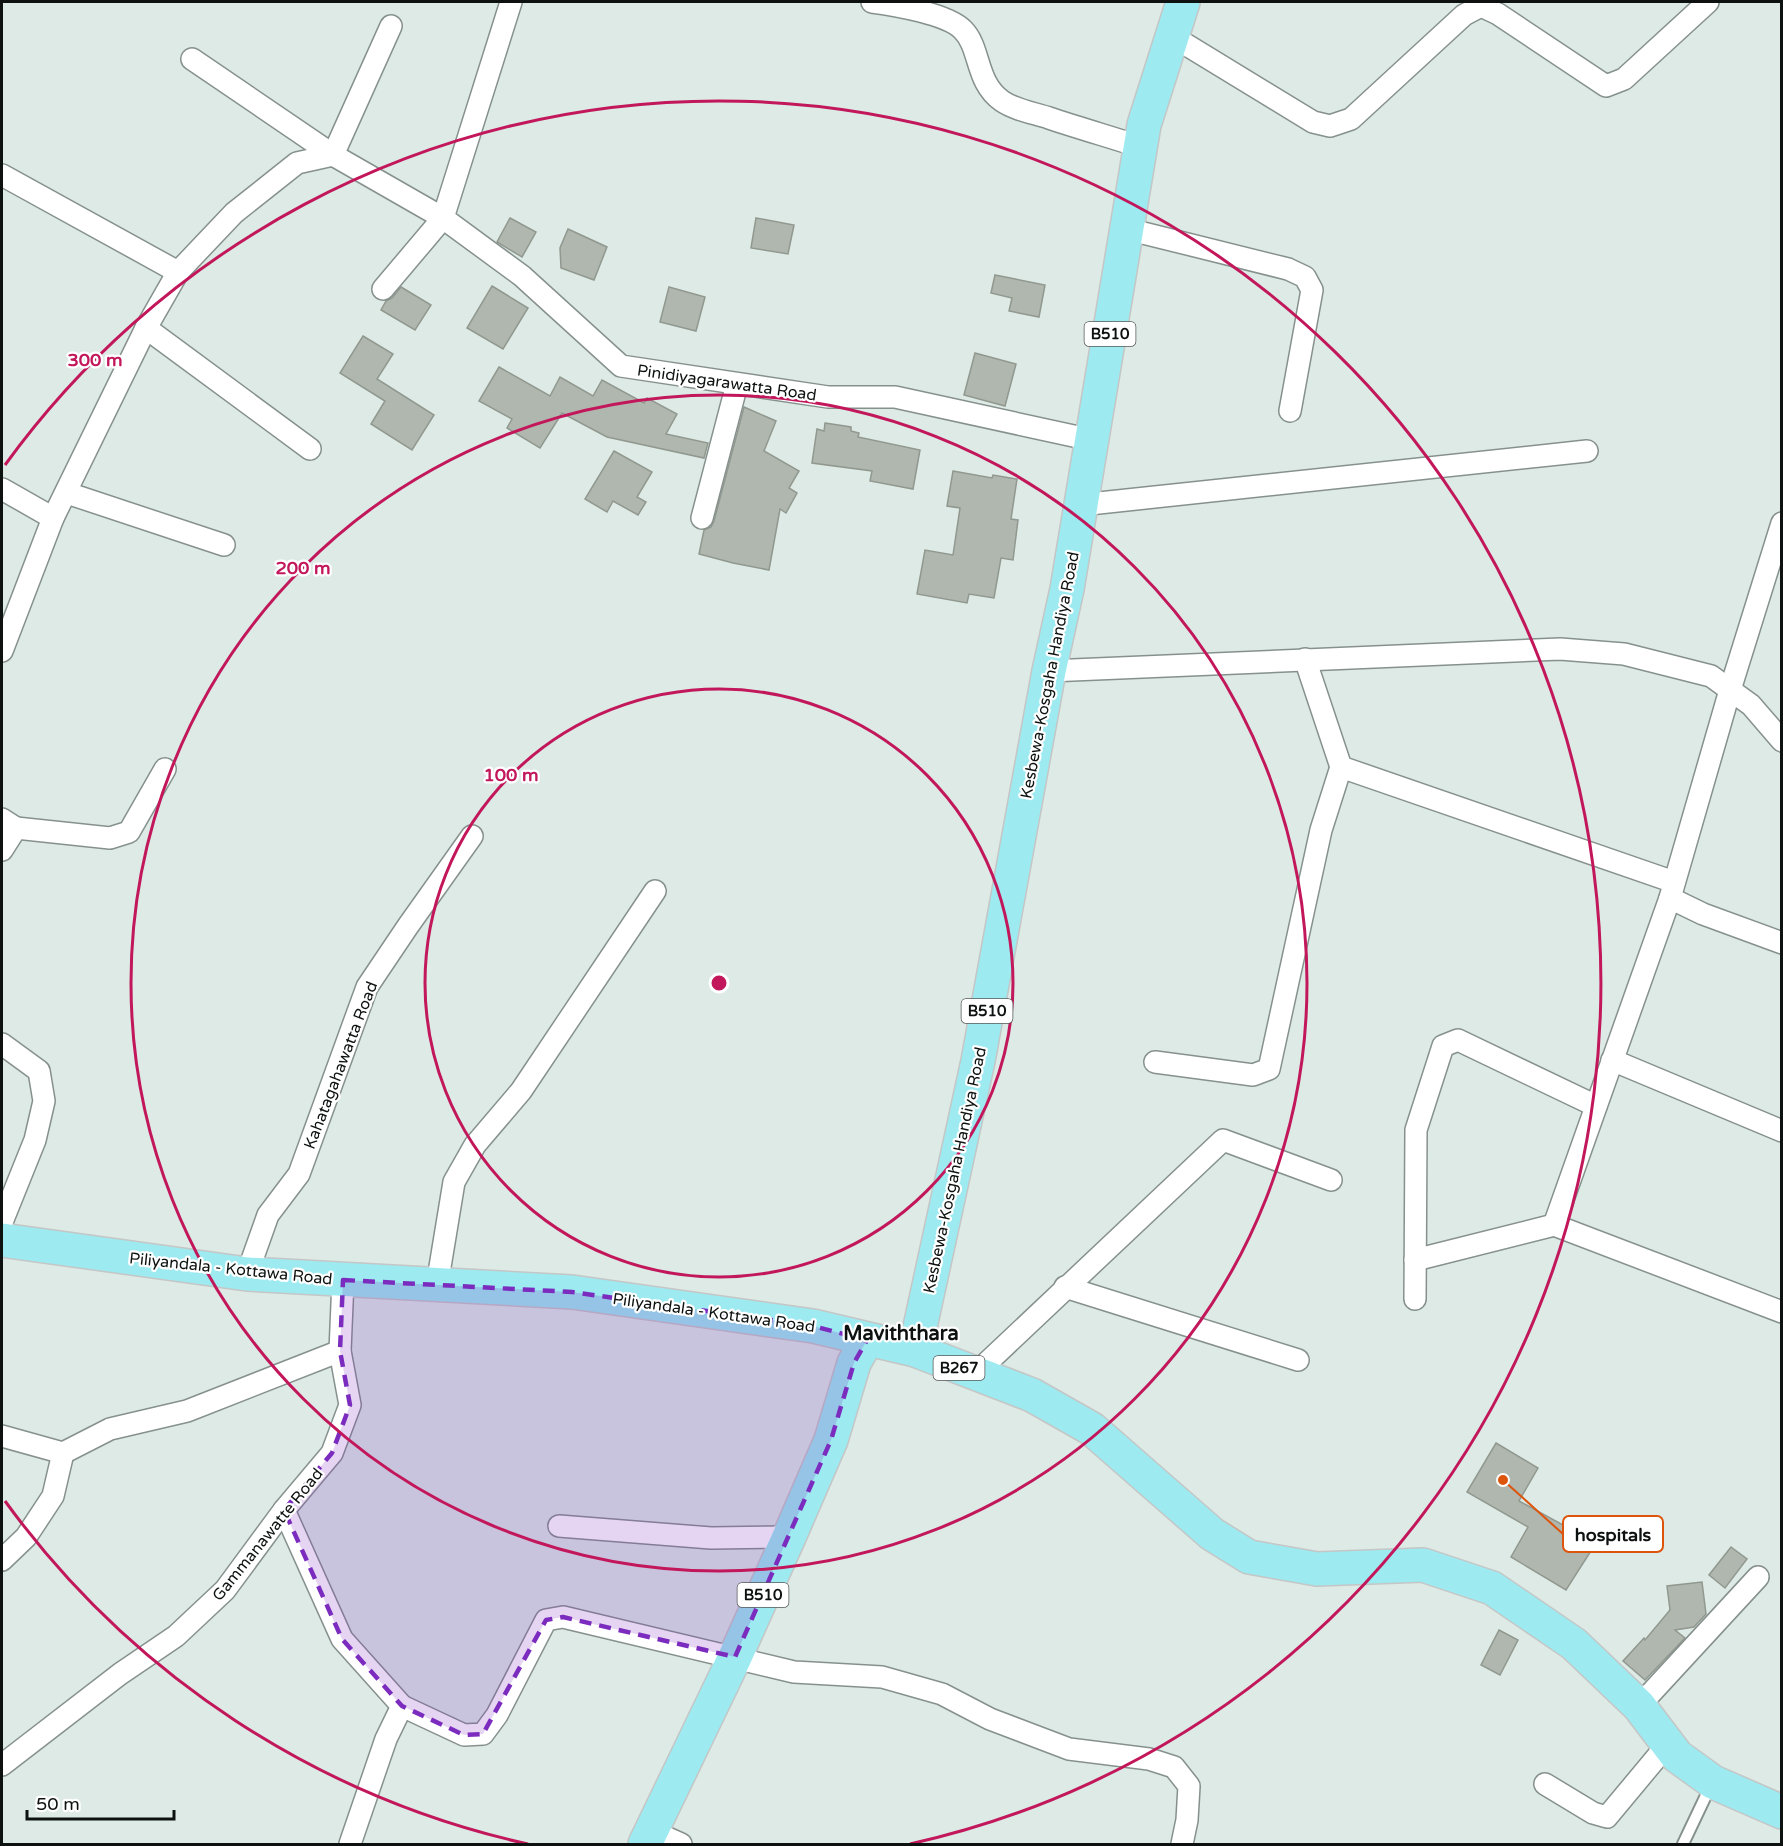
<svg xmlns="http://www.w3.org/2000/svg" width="1783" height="1846" viewBox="0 0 1783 1846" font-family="'Varela Round',sans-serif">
	<rect width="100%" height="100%" fill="#ddeae5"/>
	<g fill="#b0b7ae" stroke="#91988f" stroke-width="1.5">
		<polygon points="510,218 536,232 522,257 497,242"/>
		<polygon points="756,218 794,225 788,254 751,248"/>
		<polygon points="568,229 607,247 594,280 561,268 560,248"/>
		<polygon points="995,275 1045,285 1039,317 1009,311 1012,298 991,293"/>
		<polygon points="492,286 528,308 503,349 467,328"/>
		<polygon points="401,287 431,305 415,330 381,310 386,301 392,298"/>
		<polygon points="669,287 705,297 696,331 660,322"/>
		<polygon points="363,336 393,354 377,379 434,415 412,450 371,424 385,401 340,373"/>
		<polygon points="975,353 1016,364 1005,406 964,395"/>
		<polygon points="499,367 550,396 560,377 593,396 602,380 644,403 647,398 677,414 666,434 708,443 704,458 607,437 562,413 540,448 507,428 512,419 479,401"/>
		<polygon points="744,407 776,421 764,451 799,471 789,488 797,493 786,513 780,509 769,570 733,563 699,554 704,530 711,527 714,521"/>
		<polygon points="825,423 851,427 851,431 859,433 858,437 920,450 913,489 870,481 872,471 812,463 817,429 824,431"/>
		<polygon points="614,451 652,472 637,497 646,502 638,515 613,501 607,512 585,499"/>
		<polygon points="953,471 992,478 993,475 1017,479 1011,519 1018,520 1013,560 1001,558 994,598 969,594 967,603 917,594 925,550 953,555 960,508 947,506"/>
		<polygon points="1496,1443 1538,1468 1519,1501 1596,1543 1566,1590 1511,1557 1528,1527 1467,1492"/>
		<polygon points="1731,1547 1747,1559 1725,1588 1709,1575"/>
		<polygon points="1702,1582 1706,1614 1694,1627 1675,1630 1685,1638 1645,1680 1623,1661 1644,1638 1645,1640 1670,1610 1667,1586"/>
		<polygon points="1499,1630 1518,1640 1500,1675 1481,1665"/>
	</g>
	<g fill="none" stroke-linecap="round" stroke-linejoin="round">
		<g stroke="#86918d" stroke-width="14">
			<polyline id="lane" points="1683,1844 1711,1785"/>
		</g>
		<g stroke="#86918d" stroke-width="24">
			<g id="street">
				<path d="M 872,2 C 895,5 948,14 963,30 C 981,48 975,82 1002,101 C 1015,110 1034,113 1049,118 C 1079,128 1110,137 1141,147"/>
				<polyline points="1172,36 1313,122 1330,126 1351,119 1464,15 1481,6 1498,14 1606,86 1624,79 1708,2"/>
				<polyline points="192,59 333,155 391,26"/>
				<polyline points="2,175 178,272"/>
				<polyline points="1127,229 1288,269 1305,277 1312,290 1290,411"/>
				<polyline points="383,289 443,218 511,2"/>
				<polyline points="146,328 310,449"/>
				<polyline points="2,489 53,518"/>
				<polyline points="67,493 224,545"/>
				<polyline points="1080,505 1587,451"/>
				<polyline points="702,518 737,384"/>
				<polyline points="1782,523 1730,690 1670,898 1554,1225 1782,1312"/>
				<polyline points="2,651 53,518 146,328 178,272 234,213 297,163 333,155 443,218 522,276 621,366 828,397 895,397 1092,440"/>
				<polyline points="1305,659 1341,767 1674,882"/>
				<polyline points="1049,671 1560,649 1624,654 1711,676 1751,705 1782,741"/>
				<polyline points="2,819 16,828 2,850"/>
				<polyline points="16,828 110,838 129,832 165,769"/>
				<polyline points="1670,898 1703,914 1782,943"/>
				<polyline points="2,1044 39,1071 44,1101 35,1140 2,1222"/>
				<polyline points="1612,1060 1782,1131"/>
				<polyline points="1155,1062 1253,1075 1269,1069 1321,830 1341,767"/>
				<polyline points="1415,1260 1554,1225"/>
				<polyline points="247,1274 268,1215 299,1174 367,987 408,926 472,836"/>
				<polyline points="437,1285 454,1182 475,1145 521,1091 655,891"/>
				<polyline points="1065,1287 1298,1360"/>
				<polyline points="1415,1299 1416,1130 1443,1046 1458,1040 1596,1106"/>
				<polyline points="975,1374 1223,1140 1331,1180"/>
				<polyline points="2,1436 63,1453 110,1429 187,1411 340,1351"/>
				<polyline points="284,1510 342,1639 402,1706"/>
				<polyline points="559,1526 711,1538 789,1537"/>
				<polyline points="2,1560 26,1537 53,1496 63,1453"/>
				<polyline points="1639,1706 1758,1577"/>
				<polyline points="2,1765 120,1674 176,1636 225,1590 284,1510 332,1453 350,1405 340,1351 343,1280"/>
				<polyline points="1545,1784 1593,1813 1607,1817 1667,1745"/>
				<polyline points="652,1831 681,1844"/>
				<polyline points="350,1844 386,1739 402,1706 464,1735 483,1734 497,1715 546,1620 563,1617 794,1672 882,1677 942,1694 990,1719 1069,1749 1149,1759 1174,1767 1189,1786 1187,1820 1182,1844"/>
			</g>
		</g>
		<g stroke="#c5c6c6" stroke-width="36">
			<g id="primary">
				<polyline points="2,1240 247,1274 572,1292 813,1326 915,1350 1032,1395 1092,1429 1212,1534 1249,1557 1317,1569 1423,1565 1492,1588 1574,1644 1639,1706 1677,1756 1713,1782 1782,1812"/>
				<polyline points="915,1350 978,1061 1049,671 1067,589 1144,125 1183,2"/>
				<polyline points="645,1844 735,1657 789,1537 831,1440 854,1363 867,1340"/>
			</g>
		</g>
		<use href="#lane" stroke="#fff" stroke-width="10"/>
		<use href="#street" stroke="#fff" stroke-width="21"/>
		<use href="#primary" stroke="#9deaf1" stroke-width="33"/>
	</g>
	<path fill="#7b2cbf" fill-opacity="0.2" stroke="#7b2cbf" stroke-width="4.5" stroke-dasharray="12 8" stroke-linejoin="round" d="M 343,1280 L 572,1292 L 813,1326 L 867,1340 L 854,1363 L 831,1440 L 735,1657 L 563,1617 L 546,1620 L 483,1734 L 464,1735 L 402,1706 L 342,1639 L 284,1510 L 332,1453 L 350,1405 L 340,1351 Z"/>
	<g fill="none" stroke="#c2185b" stroke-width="3">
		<circle cx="719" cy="983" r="294"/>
		<circle cx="719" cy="983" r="588"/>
		<path d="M528 1844A882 882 0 0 1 5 1501M5 465A882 882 0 1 1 910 1844"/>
	</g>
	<g text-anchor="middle" stroke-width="4.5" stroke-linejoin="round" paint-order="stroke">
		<g fill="#fff" stroke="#565958" stroke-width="1.5">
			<rect x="1084.5" y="322" width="51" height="24" rx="4.5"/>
			<rect x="961.5" y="999" width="51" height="24" rx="4.5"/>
			<rect x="933.5" y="1356" width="51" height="24" rx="4.5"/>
			<rect x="737.5" y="1583" width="51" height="24" rx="4.5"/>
		</g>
		<g font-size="15" font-weight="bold" fill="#0d1210">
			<text x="1110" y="339">B510</text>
			<text x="987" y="1016">B510</text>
			<text x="959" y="1373">B267</text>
			<text x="763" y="1600">B510</text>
		</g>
		<g font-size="16" fill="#0d1210" stroke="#fff">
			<text transform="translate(727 382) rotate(8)" y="6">Pinidiyagarawatta Road</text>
			<text transform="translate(1049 675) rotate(-79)" y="6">Kesbewa-Kosgaha Handiya Road</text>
			<text transform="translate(340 1065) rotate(-69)" y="6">Kahatagahawatta Road</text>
			<text transform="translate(954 1170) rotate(-78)" y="6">Kesbewa-Kosgaha Handiya Road</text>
			<text transform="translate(231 1268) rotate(6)" y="6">Piliyandala - Kottawa Road</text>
			<text transform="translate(714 1312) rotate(8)" y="6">Piliyandala - Kottawa Road</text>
			<text transform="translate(267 1534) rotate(-51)" y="6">Gammanawatte Road</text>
		</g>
		<g font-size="20" font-weight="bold" fill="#0d1210" stroke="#fff">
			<text x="901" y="1340">Maviththara</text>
		</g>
	</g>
	<circle cx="719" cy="983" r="9" fill="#c2185b" stroke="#fff" stroke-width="3"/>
	<g font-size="18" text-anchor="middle" font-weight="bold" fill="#c2185b" stroke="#fff" stroke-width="4.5" stroke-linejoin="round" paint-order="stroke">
		<text x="95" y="366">300 m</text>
		<text x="303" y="574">200 m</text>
		<text x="511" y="781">100 m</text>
	</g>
	<path fill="none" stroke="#dd550c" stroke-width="2" d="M1503 1480L1563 1534"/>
	<circle fill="#dd550c" stroke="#fff" stroke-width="2" cx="1503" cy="1480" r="6"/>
	<rect fill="#fff" stroke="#dd550c" stroke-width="2" x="1563" y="1516" width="100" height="36" rx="6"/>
	<g font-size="18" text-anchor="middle" font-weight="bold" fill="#0d1210">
		<text x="1613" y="1541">hospitals</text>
	</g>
	<rect width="1783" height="1846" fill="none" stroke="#0d1210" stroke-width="6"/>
	<path d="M27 1810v9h147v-9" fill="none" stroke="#0d1210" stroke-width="3"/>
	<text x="36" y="1810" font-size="18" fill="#0d1210" stroke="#ffffff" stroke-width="4.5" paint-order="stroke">50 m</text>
</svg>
